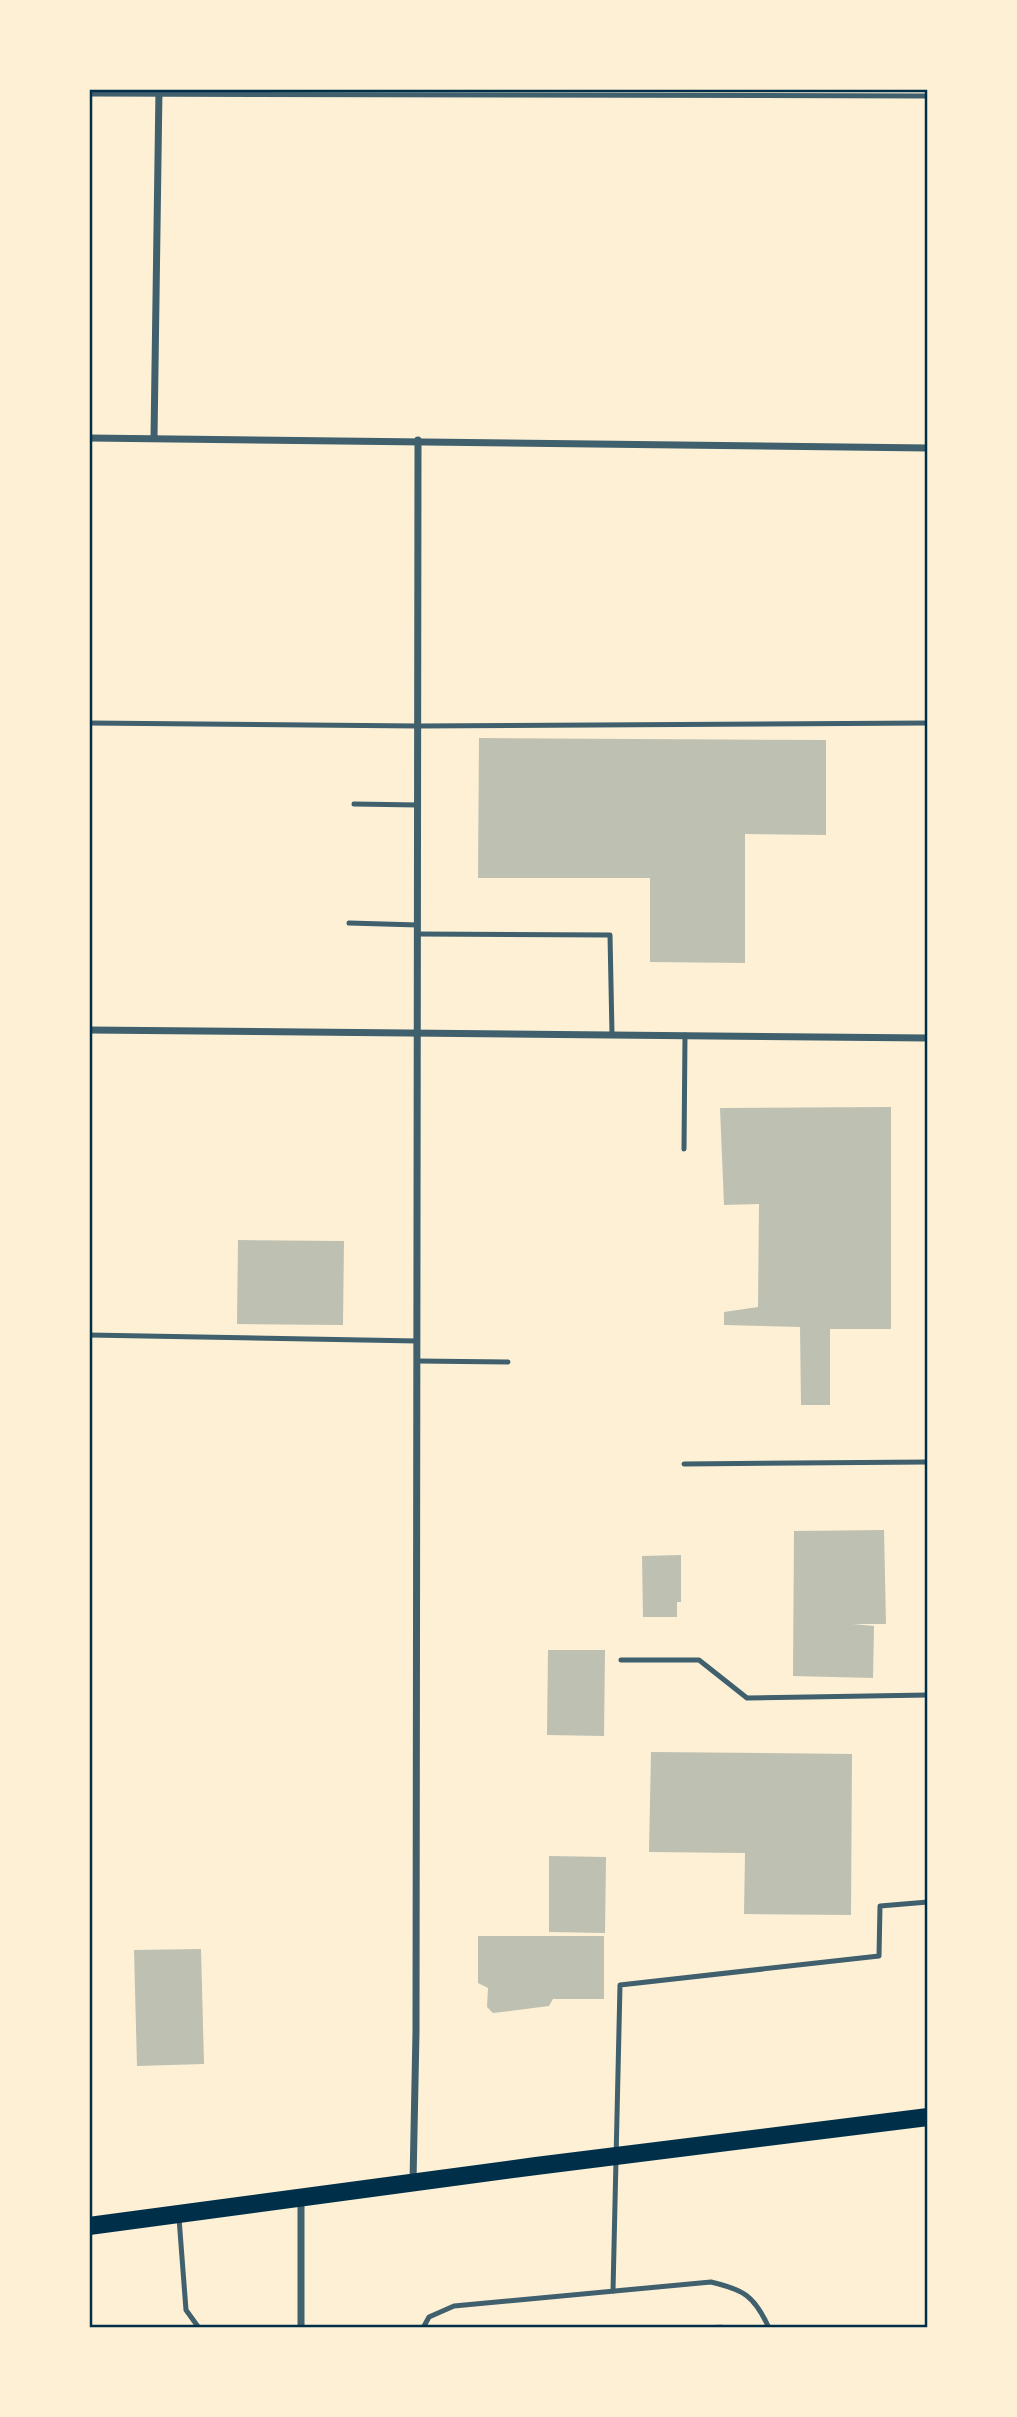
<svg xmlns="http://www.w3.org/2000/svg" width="1017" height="2417" viewBox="0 0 1017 2417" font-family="'Work Sans',sans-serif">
	<rect width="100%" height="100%" fill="#fdf0d5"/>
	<g fill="#bec0b2">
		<polygon points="479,738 826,740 826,835 745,834 745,963 650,962 650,878 478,878"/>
		<polygon points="891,1107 891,1329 830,1329 830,1405 801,1405 800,1327 724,1325 724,1312 758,1307 759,1204 724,1205 720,1108"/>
		<polygon points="238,1240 344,1241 343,1325 237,1324"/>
		<polygon points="884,1530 886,1624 853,1624 874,1626 873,1678 793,1676 794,1531"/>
		<polygon points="681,1555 681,1602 677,1602 677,1617 643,1617 642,1556"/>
		<polygon points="548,1650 605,1650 604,1736 547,1735"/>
		<polygon points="651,1752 852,1754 851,1915 744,1914 745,1853 649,1852"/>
		<polygon points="549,1856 606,1857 605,1933 549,1932"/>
		<polygon points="478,1936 604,1936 604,1999 553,1999 549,2006 493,2013 487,2007 488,1988 478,1983"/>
		<polygon points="201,1949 204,2064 137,2066 134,1950"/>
		<polygon points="722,2324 723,2328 704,2328 704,2326"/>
	</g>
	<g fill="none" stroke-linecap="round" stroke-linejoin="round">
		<g stroke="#3f606c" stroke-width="5">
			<polyline points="89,94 928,96"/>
			<polyline points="89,723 418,726 928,723"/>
			<polyline points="354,804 418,805"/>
			<polyline points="349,923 418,925"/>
			<polyline points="418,934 610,935 612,1034"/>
			<polyline points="684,1149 685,1035"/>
			<polyline points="89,1335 417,1341"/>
			<polyline points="417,1361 508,1362"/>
			<polyline points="684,1464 928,1462"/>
			<polyline points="621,1660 699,1660 747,1698 928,1695"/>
			<polyline points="179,2218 186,2310 199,2328"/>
			<polyline points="613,2291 620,1985 879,1956 880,1906 928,1902"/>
			<path d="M 423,2328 L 429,2317 L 454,2306 L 711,2282 C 744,2290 754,2295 769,2328"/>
		</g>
		<g stroke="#3f606c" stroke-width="7">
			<polyline points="89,438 928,448"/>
			<polyline points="154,438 159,89"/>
			<polyline points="89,1030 928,1038"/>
			<polyline points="413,2182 416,2032 418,440"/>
			<polyline points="301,2328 301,2199"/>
		</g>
		<polyline stroke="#003049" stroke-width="18" points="89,2226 536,2166 928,2117"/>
	</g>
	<rect width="1017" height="2417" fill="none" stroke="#fdf0d5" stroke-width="182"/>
	<rect x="91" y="91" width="835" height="2235" fill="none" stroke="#003049" stroke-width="2.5"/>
</svg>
